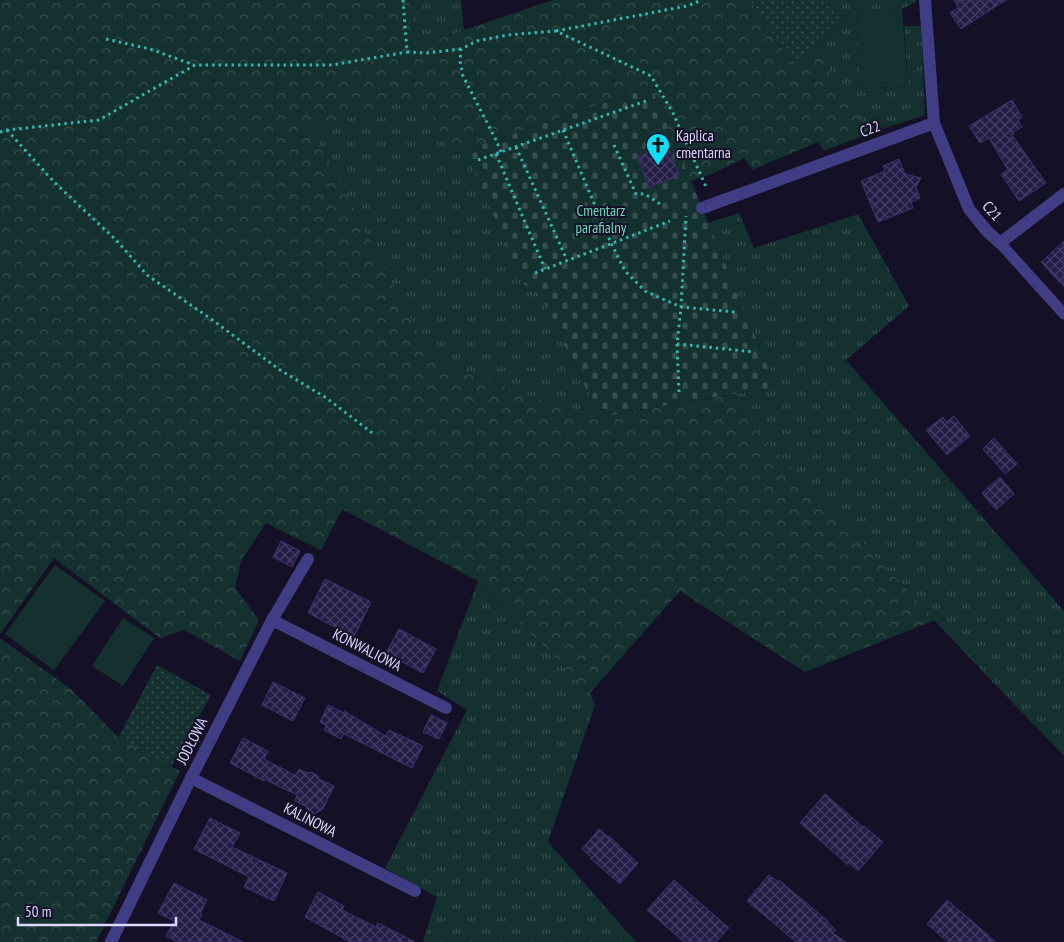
<svg xmlns="http://www.w3.org/2000/svg" width="1064" height="942" viewBox="0 0 1064 942" font-family="'PT Sans Narrow',sans-serif">
	<defs>
		<pattern id="grass-tufts" width="24" height="20" patternUnits="userSpaceOnUse" patternTransform="scale(1.25)"><rect width="24" height="20" fill="#143130"/><path d="M3 7l-1-3M5 7V3M7 7l1-3M15 17l-1-3M17 17v-4M19 17l1-3" fill="none" stroke="#364e4f"/></pattern>
		<pattern id="forest-crowns" width="20" height="18" patternUnits="userSpaceOnUse" patternTransform="scale(1.25)"><rect width="20" height="18" fill="#143130"/><path d="M2 6a3 3 0 1 1 6 0M12 15a3 3 0 1 1 6 0" fill="none" stroke="#364e4f"/></pattern>
		<pattern id="cemetery-stones" width="16" height="16" patternUnits="userSpaceOnUse" patternTransform="scale(1.25)"><rect width="16" height="16" fill="#143130"/><path d="M2 7V4a2 2 0 0 1 4 0v3zM10 15v-3a2 2 0 0 1 4 0v3z" fill="#364e4f"/></pattern>
		<pattern id="park-dots" width="8" height="8" patternUnits="userSpaceOnUse" patternTransform="scale(1.25)"><rect width="8" height="8" fill="#143130"/><path d="M2 2h.1M6 6h.1" fill="none" stroke="#364e4f" stroke-width="1.8" stroke-linecap="round"/></pattern>
		<pattern id="building-cross-hatch" width="8" height="8" patternUnits="userSpaceOnUse" patternTransform="scale(1.25)"><rect width="8" height="8" fill="#261d47"/><path d="M0 0l8 8M0 8l8-8" fill="none" stroke="#453d63"/></pattern>
	</defs>
	<rect width="100%" height="100%" fill="#141127"/>
	<g fill="url(#grass-tufts)">
		<polygon points="411,0 461,0 464,30 415,48"/>
		<polygon points="829,0 916,0 916,2 902,9 856,12 861,89 908,86 904,26 921,26 925,115 870,133 816,47 846,17"/>
		<polygon points="422,94 451,155 466,150 521,281 544,303 600,417 593,418 433,361 311,129"/>
		<polygon points="739,213 754,248 858,214 909,306 846,360 1064,611 1064,756 964,652 725,396 776,387 708,223"/>
		<polygon points="478,581 590,693 595,705 548,842 636,942 423,942 437,897 385,868 467,710 437,691"/>
	</g>
	<g fill="url(#forest-crowns)">
		<polygon points="0,0 411,0 415,48 464,30 553,0 750,0 795,68 816,46 870,133 824,151 818,142 752,170 745,158 709,175 691,181 651,87 451,155 422,94 312,129 433,361 593,418 725,396 935,620 805,672 680,591 590,693 478,581 342,509 321,550 266,523 241,561 235,588 259,620 240,661 184,630 160,638 54,558 0,634"/>
		<polygon points="0,638 73,691 120,739 180,771 96,942 0,942"/>
	</g>
	<polygon fill="url(#cemetery-stones)" points="651,87 691,181 776,387 600,417 544,303 521,281 466,150"/>
	<g fill="url(#park-dots)">
		<polygon points="750,0 829,0 846,17 795,68"/>
		<polygon points="157,665 211,695 171,767 118,738"/>
	</g>
	<g fill="#143130">
		<polygon points="902,9 908,86 861,89 856,12"/>
		<polygon points="55,565 105,601 54,670 5,634"/>
		<polygon points="123,618 154,638 123,686 92,666"/>
	</g>
	<g fill="url(#building-cross-hatch)" stroke="#3d3073">
		<polygon points="954,0 1006,0 961,29 950,13 958,7"/>
		<polygon points="1012,100 1022,117 1018,120 1022,127 1013,132 1014,134 1012,135 1046,183 1019,201 1001,174 1008,170 989,138 980,143 969,126"/>
		<polygon points="667,145 679,175 649,187 638,157"/>
		<polygon points="899,159 905,174 921,178 916,187 920,198 911,202 913,208 878,222 861,181 885,171 883,166"/>
		<polygon points="1064,241 1064,287 1041,262"/>
		<polygon points="954,416 970,436 947,455 926,430 943,417 946,422"/>
		<polygon points="994,438 1017,464 1005,474 983,449"/>
		<polygon points="1000,477 1014,494 996,510 982,493"/>
		<polygon points="281,541 300,551 292,567 273,557"/>
		<polygon points="325,579 371,602 354,637 308,613"/>
		<polygon points="399,629 436,649 423,673 386,653"/>
		<polygon points="273,682 305,698 293,721 262,705"/>
		<polygon points="328,705 344,713 344,711 386,736 389,730 423,746 412,768 344,734 341,739 324,730 326,725 320,722"/>
		<polygon points="431,715 447,723 439,739 423,732"/>
		<polygon points="243,738 268,751 264,759 295,775 299,769 308,773 311,772 318,776 319,779 334,786 323,809 307,819 307,807 295,801 297,795 264,779 264,781 230,763"/>
		<polygon points="825,794 863,827 864,826 883,842 858,871 849,863 848,865 800,823"/>
		<polygon points="210,818 240,833 232,847 287,873 274,901 244,887 249,877 194,849"/>
		<polygon points="599,829 608,837 609,836 638,863 620,884 590,858 591,857 582,849"/>
		<polygon points="769,875 778,882 779,880 828,921 827,922 836,930 833,933 846,942 796,942 747,901"/>
		<polygon points="674,880 729,928 716,942 684,942 647,910"/>
		<polygon points="174,883 207,900 200,914 202,915 199,920 243,942 178,942 166,936 174,921 158,913"/>
		<polygon points="318,892 344,906 342,910 376,927 378,923 415,942 350,942 305,917"/>
		<polygon points="947,900 980,928 996,942 948,942 927,924"/>
	</g>
	<g fill="none" stroke-linecap="round" stroke-linejoin="round">
		<g stroke="#34b6ae" stroke-width="3" stroke-dasharray="2.5 4" stroke-linecap="butt">
			<polyline points="403,0 407,52 427,53 461,49"/>
			<polyline points="556,31 687,6 702,0"/>
			<polyline points="106,39 150,49 194,65"/>
			<polyline points="7,130 54,182 116,240 147,275 211,319 280,370 325,397 375,435"/>
			<polyline points="563,130 611,243 625,271 645,291 681,307 735,312"/>
			<polyline points="0,132 7,130 99,120 195,65 332,65 407,52"/>
			<polyline points="614,145 636,194 645,194 660,204 663,203"/>
			<polyline points="516,147 567,260"/>
			<polyline points="501,152 496,140 463,76 460,61 461,49 477,41 507,35 556,31 651,76 673,113 707,189"/>
			<polyline points="496,154 545,269"/>
			<polyline points="478,160 646,101"/>
			<polyline points="535,273 670,221"/>
			<polyline points="677,344 755,352"/>
			<polyline points="679,392 677,344 681,307 686,216"/>
		</g>
		<polyline stroke="#403d84" stroke-width="11" points="1000,243 1064,314"/>
		<g stroke="#403d84" stroke-width="12">
			<polyline points="934,123 969,209 986,230 1000,243 1064,194"/>
			<polyline points="702,208 934,123 925,0"/>
			<polyline points="272,620 446,708"/>
			<polyline points="191,778 415,891"/>
			<polyline points="111,942 191,778 272,620 308,559"/>
		</g>
	</g>
	<defs>
		<g id="church-pin" transform="scale(1.25)"><path d="M0 17L-7.5 6A9.5 9.5 0 1 1 7.5 6Z" fill="#0be0f7" stroke="#141127"/><path d="M-1.2-6h2.4v3.5h3.3v2.4h-3.3V6h-2.4V-.1h-3.3v-2.4h3.3Z" fill="#111"/></g>
	</defs>
	<g fill-rule="evenodd">
		<use href="#church-pin" x="658" y="145"/>
	</g>
	<g text-anchor="middle" stroke-width="4" stroke-linejoin="round" paint-order="stroke">
		<g font-size="15" fill="#dcd8fe" stroke="#141127">
			<text transform="translate(870 129) rotate(-20)" y="5">C22</text>
			<text transform="translate(992 211) rotate(50)" y="5">C21</text>
			<text transform="translate(367 650) rotate(27)" y="5">KONWALIOWA</text>
			<text transform="translate(192 741) rotate(-63)" y="5">JODŁOWA</text>
			<text transform="translate(310 820) rotate(27)" y="5">KALINOWA</text>
		</g>
		<g font-size="15" fill="#dcd8fe" stroke="#141127" text-anchor="start">
			<text x="676" y="141">Kaplica<tspan x="676" dy="17">cmentarna</tspan></text>
		</g>
		<g font-size="15" fill="#65dcbe" stroke="#141127">
			<text x="601" y="216">Cmentarz<tspan x="601" dy="17">parafialny</tspan></text>
		</g>
	</g>
	<path d="M18 917v8h158v-8" fill="none" stroke="#dcd8fe" stroke-width="2.5"/>
	<text x="25" y="917" font-size="15" fill="#dcd8fe" stroke="#141127" stroke-width="4" paint-order="stroke">50 m</text>
</svg>
